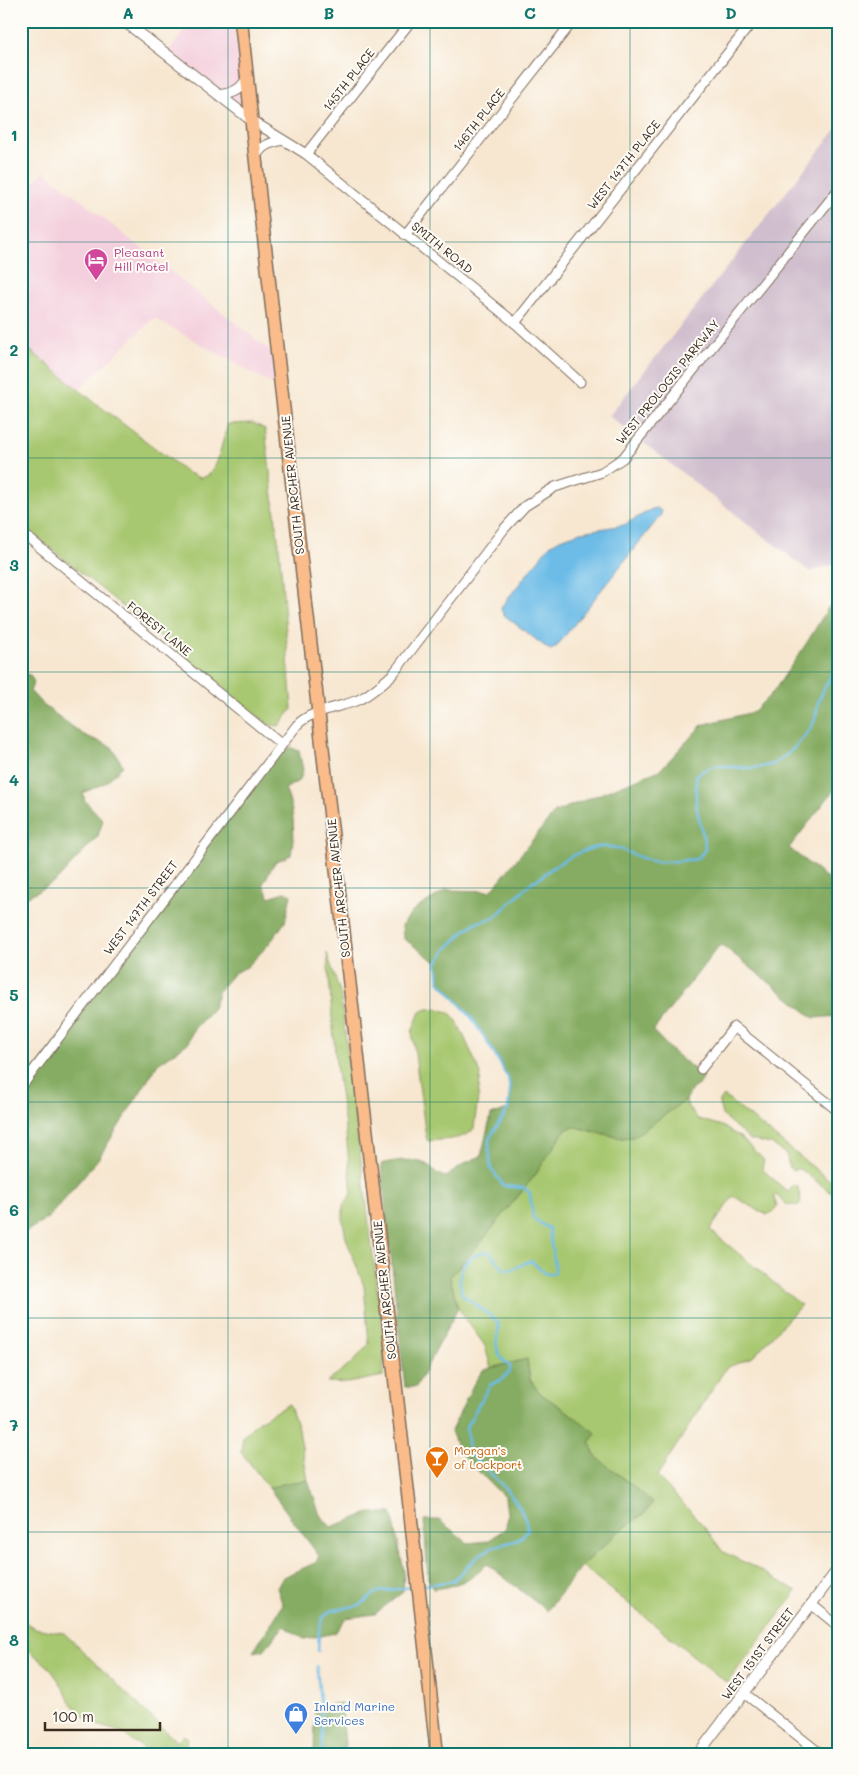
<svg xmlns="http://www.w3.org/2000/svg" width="859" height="1775" viewBox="0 0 859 1775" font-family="Mali,sans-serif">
	<rect width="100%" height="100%" fill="#fdfcf7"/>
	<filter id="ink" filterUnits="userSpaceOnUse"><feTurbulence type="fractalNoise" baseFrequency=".02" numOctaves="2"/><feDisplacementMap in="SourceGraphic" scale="10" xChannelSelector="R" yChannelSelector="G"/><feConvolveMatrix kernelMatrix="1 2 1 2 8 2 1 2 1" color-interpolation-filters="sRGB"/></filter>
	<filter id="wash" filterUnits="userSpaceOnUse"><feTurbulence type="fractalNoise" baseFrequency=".0096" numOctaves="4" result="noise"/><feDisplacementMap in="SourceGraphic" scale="20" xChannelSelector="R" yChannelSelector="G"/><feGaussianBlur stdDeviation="1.12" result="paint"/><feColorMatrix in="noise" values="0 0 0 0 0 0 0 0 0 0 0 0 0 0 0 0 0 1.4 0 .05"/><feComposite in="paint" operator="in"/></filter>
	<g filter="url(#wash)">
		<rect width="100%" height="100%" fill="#f7e7d1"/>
		<g fill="#f4cfdd">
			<polygon points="192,21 234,21 244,108 169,51"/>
			<polygon points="44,171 273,353 276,386 154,318 79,389 21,343 21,197"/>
		</g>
		<polygon fill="#d0bdcd" points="838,127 838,563 810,572 609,416"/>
		<g fill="#a7c76f" stroke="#717846">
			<polygon points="21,343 93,401 188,473 200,478 209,475 217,462 228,424 253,423 265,429 280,556 292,709 279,726 269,725 21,524"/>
			<polygon points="327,953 340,992 385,1352 383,1376 347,1383 327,1382 351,1364 369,1344 364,1286 346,1238 343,1221 343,1205 352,1194 346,1134 336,1065"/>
			<path d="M 437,1008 L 450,1013 L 457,1021 L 481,1074 L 474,1128 C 466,1141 442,1139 428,1141 L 426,1137 L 412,1032 L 420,1012 L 428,1009 Z"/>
			<polygon points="724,1096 838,1187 837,1191 832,1193 800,1169 793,1170 789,1167 786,1154 771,1144 750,1140 722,1115 719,1103"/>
			<path d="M 686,1100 L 688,1107 L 698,1119 L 722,1126 L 740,1137 L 764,1160 L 762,1169 L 788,1192 L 794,1185 L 798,1187 L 801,1201 L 800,1205 C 784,1207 786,1203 776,1195 L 774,1197 L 777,1206 L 773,1212 L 767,1215 L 733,1196 L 710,1230 L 801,1305 L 753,1357 L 726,1368 L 657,1476 L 703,1525 L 723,1552 L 750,1565 L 797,1591 L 727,1683 L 582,1566 L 617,1533 L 646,1512 L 652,1502 L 594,1456 L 590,1443 L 595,1433 L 568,1412 L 541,1394 L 530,1380 L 527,1359 L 491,1368 L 485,1346 L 458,1308 L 450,1277 L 481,1242 L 535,1175 L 566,1129 L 575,1127 L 621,1138 L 633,1137 Z"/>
			<polygon points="289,1404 299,1431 308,1480 286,1483 269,1488 241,1452 243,1436 257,1422"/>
			<polygon points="21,1619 34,1628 64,1633 177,1742 183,1735 188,1738 184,1754 151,1754 121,1732 100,1726 86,1719 73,1706 59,1681 49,1667 21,1644"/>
		</g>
		<g fill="#85ac62" stroke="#606b40">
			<path d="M 830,605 L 838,608 L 838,785 L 789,848 L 838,887 L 838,1016 L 814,1018 L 722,945 L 718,947 L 653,1031 L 673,1052 L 704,1077 L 700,1084 L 692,1089 L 686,1100 L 633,1137 L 621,1138 L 575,1127 L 566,1129 L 535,1175 L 481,1242 L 450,1277 L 458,1308 L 416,1387 L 405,1387 L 381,1164 C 395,1160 412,1158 426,1164 C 435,1168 432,1173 446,1177 L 465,1163 L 481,1156 L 491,1115 L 508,1109 C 509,1099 512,1088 508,1078 C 506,1073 503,1071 502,1066 L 472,1018 L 439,981 L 437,963 L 403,938 L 402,925 L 414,910 L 446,890 L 491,891 L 555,812 L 660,770 L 702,725 L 753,712 L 774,691 L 806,644 Z"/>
			<polygon points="21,674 30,675 34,682 30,691 43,705 84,735 112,747 123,766 105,783 83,793 85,801 103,820 98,836 56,881 21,900"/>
			<path d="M 290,747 L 299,751 L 303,770 L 300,780 L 285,789 C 295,812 295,831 291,855 L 275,862 L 263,884 L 269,897 L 285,892 L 291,895 L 285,922 L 269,944 L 247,967 L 234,973 L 219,990 L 213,1008 L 193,1030 L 188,1043 L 158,1064 L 98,1159 L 49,1217 L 21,1235 L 21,1087 L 274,759 Z"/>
			<polygon points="527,1359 530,1380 541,1394 568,1412 596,1433 590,1443 595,1456 653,1502 646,1512 617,1533 582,1566 547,1611 487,1564 468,1580 447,1587 433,1589 428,1578 424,1520 439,1520 468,1543 488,1541 506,1528 507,1513 505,1498 459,1452 451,1431 474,1383 483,1370"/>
			<polygon points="308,1480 320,1515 331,1527 370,1513 392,1513 404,1571 403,1592 375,1614 346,1618 335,1633 304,1639 284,1626 264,1650 253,1652 283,1605 277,1588 283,1577 315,1563 319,1556 269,1488 286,1483"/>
			<polygon points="341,1703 346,1754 314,1754 315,1711 327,1705"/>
		</g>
		<polygon fill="#6cbce7" stroke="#547382" points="657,508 661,511 661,515 556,647 551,650 547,648 504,615 501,610 502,606 550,545 560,539 581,532 624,525 652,509"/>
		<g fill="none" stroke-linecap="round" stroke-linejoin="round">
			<g stroke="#6cbce7" stroke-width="2.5">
				<path d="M 425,1585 L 453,1581 L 479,1555 L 493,1547 L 518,1540 L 528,1530 C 523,1499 492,1476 471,1455 L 469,1450 L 466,1427 L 490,1385 L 501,1380 L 510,1371 L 510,1366 C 500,1359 495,1350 497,1338 C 498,1330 500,1331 498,1322 L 462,1294 C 455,1270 465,1256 488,1251 L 502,1266 L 503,1269 C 518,1272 519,1263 531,1261 L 546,1274 L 555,1273 L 555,1266 L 549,1229 L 533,1218 L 530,1193 L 524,1188 L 504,1186 L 491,1169 L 489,1149 L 489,1139 L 508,1109 L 510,1091 L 508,1077 L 504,1072 L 502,1066 L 472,1018 L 439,981 L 437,963 L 447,948 L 466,930 L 475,923 L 494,918 L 533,881 C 541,879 545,873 552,868 C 565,859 577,852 593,848 C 619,843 628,855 651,861 C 665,864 683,860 697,859 L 705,850 L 705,844 L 696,805 L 696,776 C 714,760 725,767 747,768 C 754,768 763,767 770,765 C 783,762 811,732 815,719 C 817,713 817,706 819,700 C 824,687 832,675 838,662"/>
				<polyline points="318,1651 319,1632 322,1619 330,1611 360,1605 371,1596 378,1592 411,1587"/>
				<polyline points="317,1667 322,1725 321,1754"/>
				<polyline points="837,1744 838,1743"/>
			</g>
		</g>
	</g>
	<g filter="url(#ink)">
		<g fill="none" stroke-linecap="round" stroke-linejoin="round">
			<g stroke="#7d6c5d" stroke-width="11">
				<g id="minor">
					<polyline points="251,120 306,154 515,323 580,382"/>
					<polyline points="306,154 411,21"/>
					<path d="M 255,158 C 262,145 269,143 283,140"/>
					<polyline points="405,235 573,21"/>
					<polyline points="515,323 753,21"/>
					<polyline points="21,532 281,744"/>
					<polyline points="701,1069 734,1027 838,1111"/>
					<path d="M 21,1087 L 297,725 C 311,710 339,708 358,700 C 371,694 383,683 393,674 L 504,529 L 525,506 L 555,487 L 602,472 L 623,458 L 838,190"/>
					<polyline points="811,1604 838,1626"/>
					<polyline points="744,1693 821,1754"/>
				</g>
			</g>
			<g stroke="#7d6c5d" stroke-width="12">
				<g id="tertiary">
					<polyline points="124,21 251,120"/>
					<path d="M 220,95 C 232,94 242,90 247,78"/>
					<polyline points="698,1754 838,1569"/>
				</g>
			</g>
			<g stroke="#7d6c5d" stroke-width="15">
				<polyline id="primary" points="241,21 264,238 409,1502 437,1754"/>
			</g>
			<use href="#minor" stroke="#fff" stroke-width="9"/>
			<use href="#tertiary" stroke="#fff" stroke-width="10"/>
			<use href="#primary" stroke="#f9bc8a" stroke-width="12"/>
		</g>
	</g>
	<path fill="none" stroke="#0f766e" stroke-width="1" stroke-opacity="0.55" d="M 228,21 L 228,1754M 430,21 L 430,1754M 630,21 L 630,1754M 21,242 L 838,242M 21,458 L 838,458M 21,672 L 838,672M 21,888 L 838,888M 21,1102 L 838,1102M 21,1318 L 838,1318M 21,1532 L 838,1532"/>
	<defs>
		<g id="hotel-pin" transform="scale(1.25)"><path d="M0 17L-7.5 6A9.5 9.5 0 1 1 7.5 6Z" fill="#d1479c" stroke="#fdfcf7"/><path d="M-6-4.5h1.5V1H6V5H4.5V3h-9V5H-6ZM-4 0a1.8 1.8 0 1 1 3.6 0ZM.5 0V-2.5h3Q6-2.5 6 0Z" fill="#fff"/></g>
		<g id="bar-pin" transform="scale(1.25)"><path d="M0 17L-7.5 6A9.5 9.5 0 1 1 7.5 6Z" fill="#e8710a" stroke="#fdfcf7"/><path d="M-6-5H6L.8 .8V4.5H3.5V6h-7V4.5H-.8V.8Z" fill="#fff"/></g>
		<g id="shop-pin" transform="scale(1.25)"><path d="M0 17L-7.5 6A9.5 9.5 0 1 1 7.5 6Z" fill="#3f7fe0" stroke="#fdfcf7"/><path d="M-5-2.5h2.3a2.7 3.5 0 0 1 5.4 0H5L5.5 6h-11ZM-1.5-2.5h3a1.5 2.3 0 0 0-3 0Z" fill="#fff"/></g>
	</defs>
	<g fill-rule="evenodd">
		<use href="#hotel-pin" x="96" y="260"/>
		<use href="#bar-pin" x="437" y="1458"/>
		<use href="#shop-pin" x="296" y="1714"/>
	</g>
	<g text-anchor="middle" stroke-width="4" stroke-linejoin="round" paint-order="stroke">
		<g font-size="12" fill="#3b2a1e" stroke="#fdfcf7">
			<text transform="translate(349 80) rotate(-52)" y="4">145TH PLACE</text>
			<text transform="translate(479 120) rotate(-52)" y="4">146TH PLACE</text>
			<text transform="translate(624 165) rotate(-52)" y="4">WEST 147TH PLACE</text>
			<text transform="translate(442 248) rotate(39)" y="4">SMITH ROAD</text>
			<text transform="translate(668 382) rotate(-51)" y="4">WEST PROLOGIS PARKWAY</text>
			<text transform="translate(293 485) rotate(-96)" y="4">SOUTH ARCHER AVENUE</text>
			<text transform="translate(159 629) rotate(39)" y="4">FOREST LANE</text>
			<text transform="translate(339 888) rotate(-96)" y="4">SOUTH ARCHER AVENUE</text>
			<text transform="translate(141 908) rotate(-53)" y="4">WEST 147TH STREET</text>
			<text transform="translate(385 1290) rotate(-96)" y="4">SOUTH ARCHER AVENUE</text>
			<text transform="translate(758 1654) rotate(-53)" y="4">WEST 151ST STREET</text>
		</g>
		<g font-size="12" fill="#b23c85" stroke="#fdfcf7" text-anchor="start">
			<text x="114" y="257">Pleasant<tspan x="114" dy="14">Hill Motel</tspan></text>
		</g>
		<g font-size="12" fill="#c56008" stroke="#fdfcf7" text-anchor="start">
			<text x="454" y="1455">Morgan's<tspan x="454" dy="14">of Lockport</tspan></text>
		</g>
		<g font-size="12" fill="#366cbe" stroke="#fdfcf7" text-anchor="start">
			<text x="314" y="1711">Inland Marine<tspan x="314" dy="14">Services</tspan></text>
		</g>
	</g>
	<rect width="859" height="1775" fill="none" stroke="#fdfcf7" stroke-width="55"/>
	<path d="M45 1722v8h115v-8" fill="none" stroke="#3b2a1e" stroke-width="2.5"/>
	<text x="52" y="1722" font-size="15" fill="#3b2a1e" stroke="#fdfcf7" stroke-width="4" paint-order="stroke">100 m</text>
	<rect x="28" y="28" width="804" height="1720" fill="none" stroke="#0f766e" stroke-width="2"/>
	<g font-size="16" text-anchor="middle" font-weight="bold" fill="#0f766e">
		<text x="128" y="19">A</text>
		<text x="329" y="19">B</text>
		<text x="530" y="19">C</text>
		<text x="731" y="19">D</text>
		<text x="14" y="141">1</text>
		<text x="14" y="356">2</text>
		<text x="14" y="571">3</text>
		<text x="14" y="786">4</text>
		<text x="14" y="1001">5</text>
		<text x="14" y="1216">6</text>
		<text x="14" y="1431">7</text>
		<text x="14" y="1646">8</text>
	</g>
</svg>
